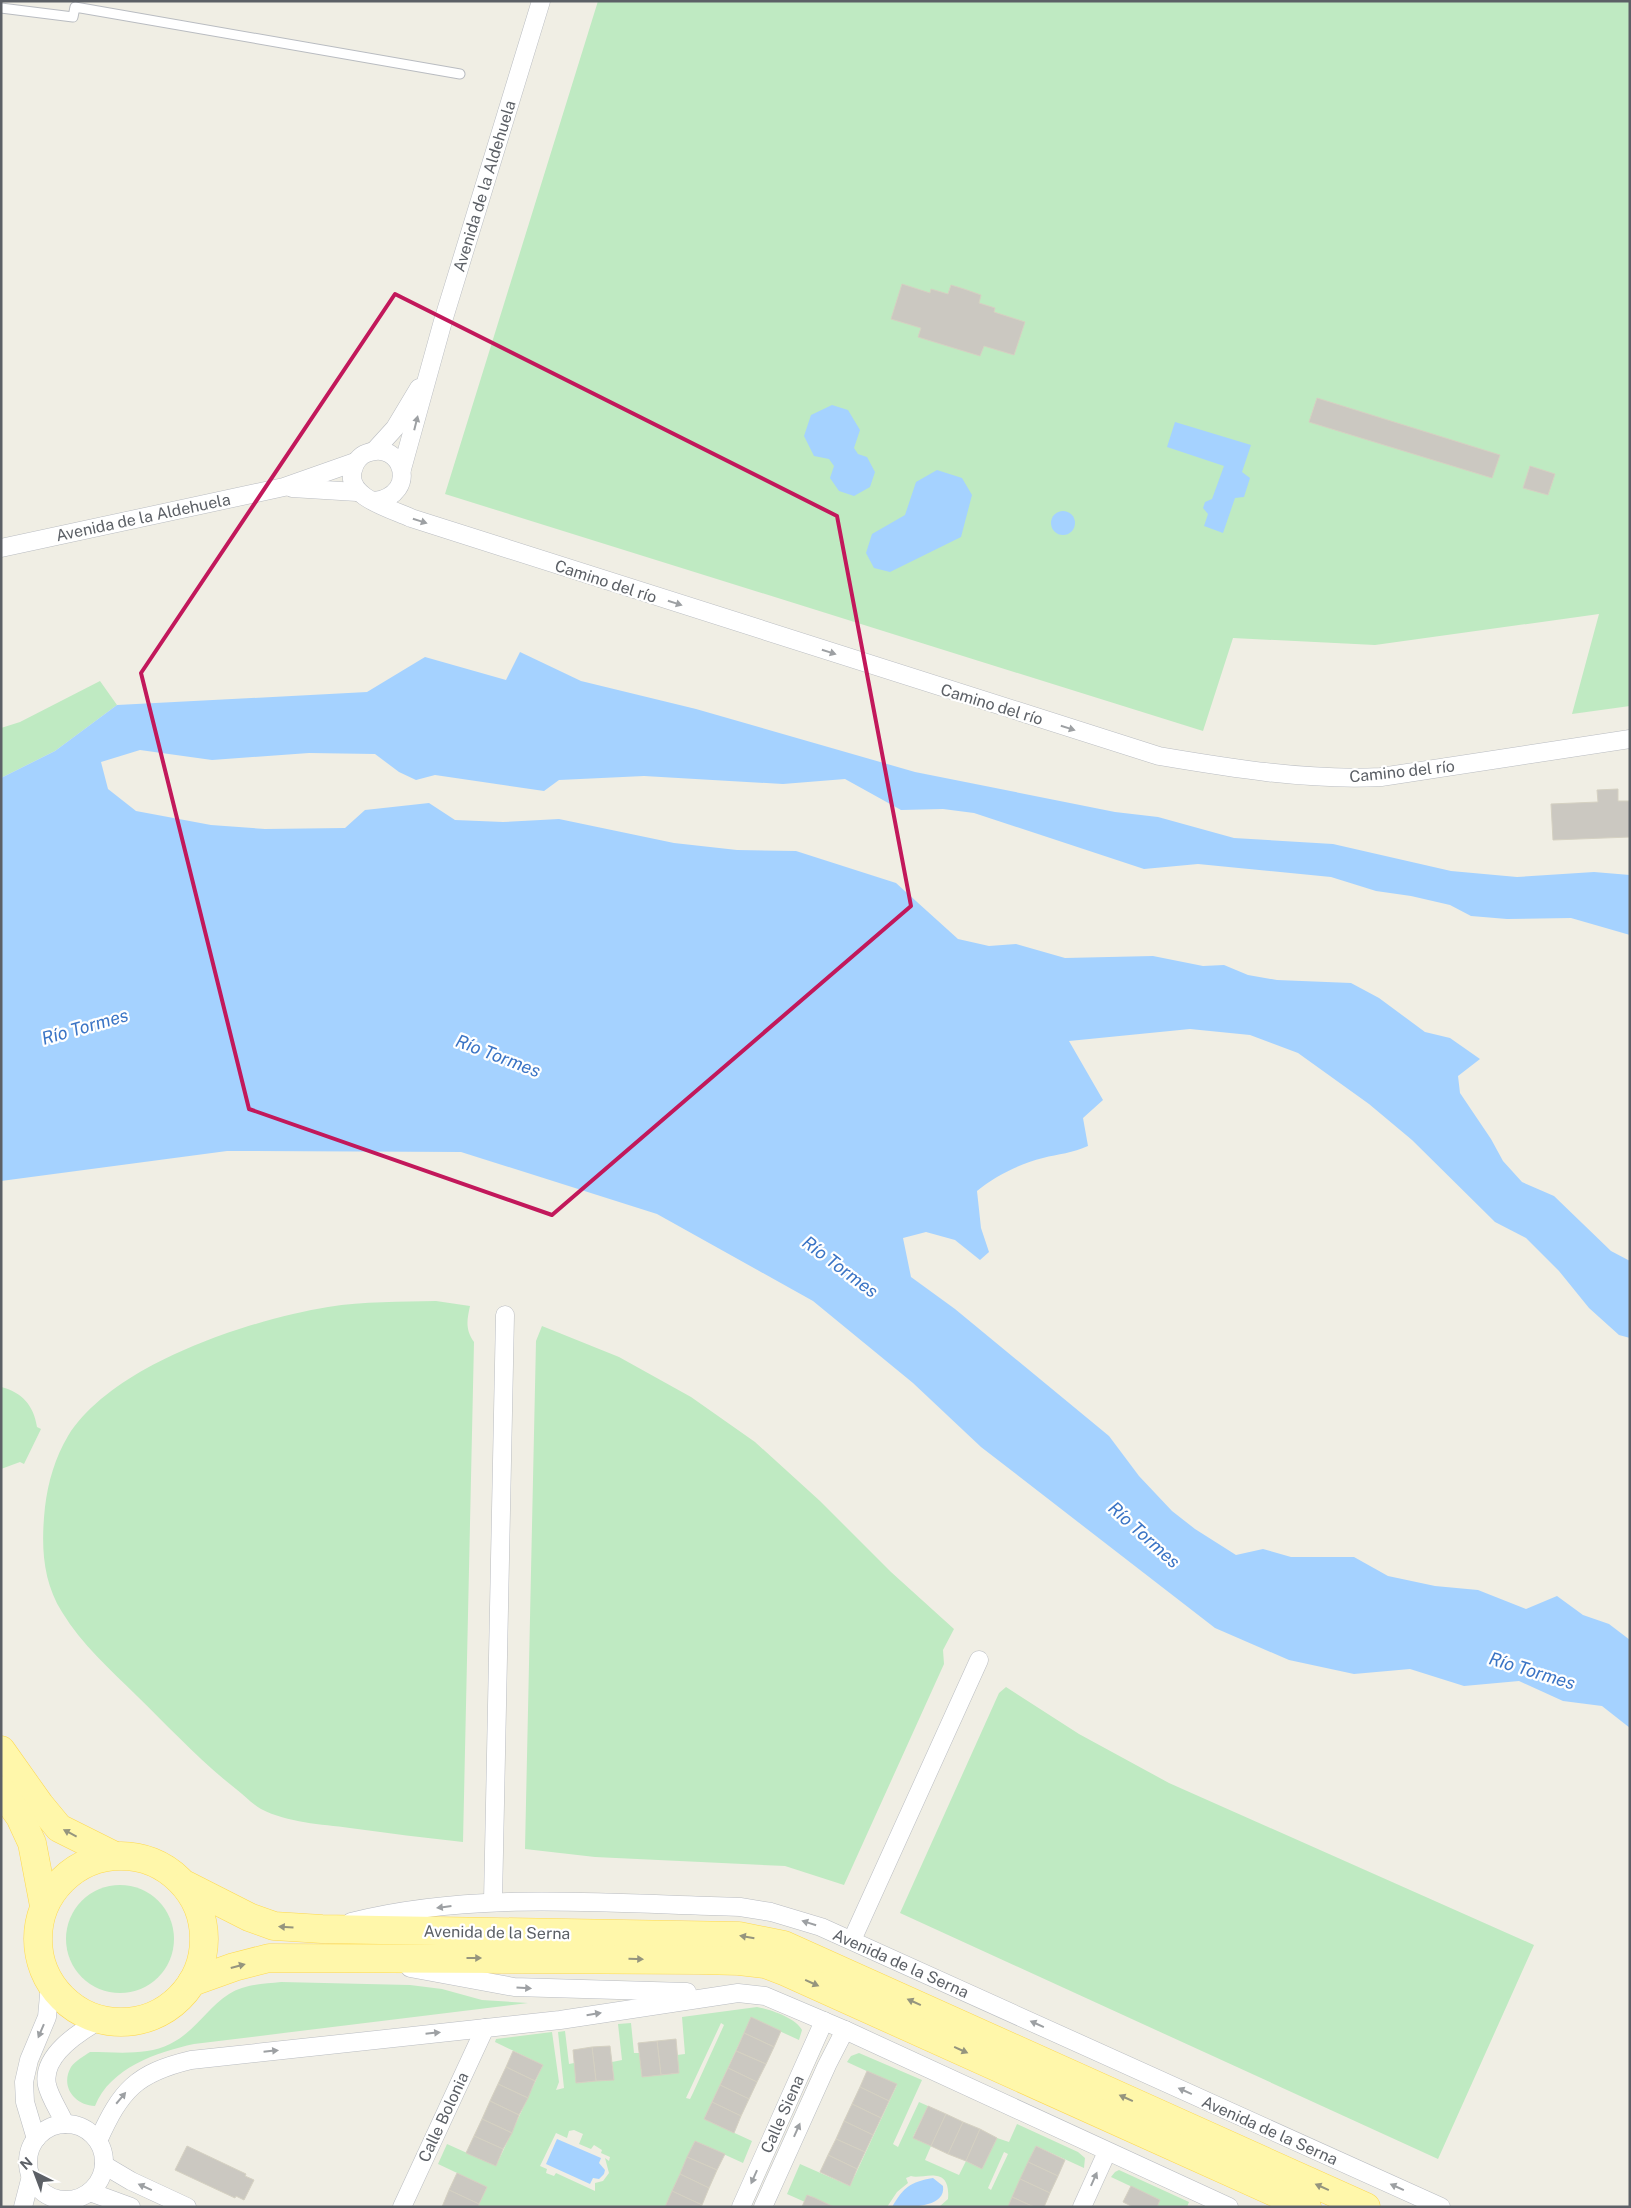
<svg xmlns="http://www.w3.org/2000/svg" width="1631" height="2208" viewBox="0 0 1631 2208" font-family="'Public Sans',sans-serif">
	<rect width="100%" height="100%" fill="#f0eee4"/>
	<g fill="#bfeac2" fill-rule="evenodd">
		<polygon points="598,1 1630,1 1630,706 1572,714 1599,614 1375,645 1233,638 1203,731 445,494"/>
		<polygon points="100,681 117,705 55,751 1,778 1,728 20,722"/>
		<path d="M 436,1301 L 470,1306 C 467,1320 465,1329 474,1342 L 463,1842 C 425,1838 388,1833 350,1828 C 321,1824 288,1823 261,1809 C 252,1804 244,1795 236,1789 C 200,1761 169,1727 137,1696 C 110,1669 82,1645 62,1612 C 42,1580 41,1544 45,1507 C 48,1482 55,1458 68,1436 C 113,1364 249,1320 328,1307 C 364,1301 401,1302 436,1301 Z"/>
		<polygon points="542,1326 619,1357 691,1397 755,1442 820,1501 891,1572 954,1629 943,1650 944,1664 844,1885 785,1866 595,1857 525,1849 536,1341"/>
		<path d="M 1,1387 C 22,1392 34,1406 37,1427 L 41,1429 L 24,1464 L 20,1462 L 1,1469 Z"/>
		<polygon points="1006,1687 1079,1734 1169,1783 1534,1945 1438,2159 900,1913 999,1693"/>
		<circle cx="120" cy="1939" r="54"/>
		<path d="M 281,1982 L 410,1985 L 442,1989 L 482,2000 L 528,2003 L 194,2044 C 157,2052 110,2068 95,2106 C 74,2105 60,2086 71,2067 C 75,2061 84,2056 90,2052 C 116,2052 146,2056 170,2044 C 196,2031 207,2008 229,1994 C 244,1984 263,1984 281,1982 Z"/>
		<path d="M 757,2007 C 769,2009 796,2018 802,2030 L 799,2040 L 751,2018 L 704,2119 L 752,2141 L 743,2163 L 695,2141 L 665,2207 L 478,2207 L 487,2187 L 438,2164 L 447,2144 L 496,2166 L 543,2065 L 495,2042 L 496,2039 L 552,2032 L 559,2082 L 556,2090 L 564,2088 L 558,2032 L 565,2031 L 569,2064 L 574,2063 L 577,2083 L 614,2079 L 612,2062 L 622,2060 L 618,2024 L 631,2023 L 634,2053 L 639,2053 L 642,2077 L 679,2073 L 677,2055 L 685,2054 L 682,2017 ZM 721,2023 L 724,2025 L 693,2093 L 690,2099 L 686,2098 ZM 574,2130 L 583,2134 L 579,2144 L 591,2149 L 594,2145 L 602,2150 L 601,2153 L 610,2157 L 609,2161 L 605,2158 L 609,2173 L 603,2181 L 595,2183 L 595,2191 L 556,2173 L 554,2176 L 546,2173 L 547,2169 L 540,2166 L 556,2133 L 567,2138 L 569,2131 Z"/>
		<path d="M 859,2053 L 922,2080 L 893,2144 L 898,2147 L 919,2102 L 928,2106 L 913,2137 L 931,2146 L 925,2160 L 959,2175 L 966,2161 L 982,2169 L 997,2138 L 1009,2142 L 1017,2124 L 1078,2152 L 1085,2158 L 1084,2168 L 1036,2146 L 1008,2207 L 939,2207 L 948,2199 C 951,2163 922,2180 911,2176 L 906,2178 L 908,2183 L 897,2192 L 887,2207 L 834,2207 L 808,2195 L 805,2202 L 787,2194 L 800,2164 L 850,2186 L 897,2085 L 847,2062 L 851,2056 ZM 1004,2152 L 1008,2154 L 991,2190 L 988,2188 Z"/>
		<polygon points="1119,2170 1189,2202 1187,2207 1157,2207 1160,2200 1111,2177 1115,2172"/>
	</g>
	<g fill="#a5d2ff">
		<polygon points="832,405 848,410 860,430 854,448 858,454 867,457 875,472 870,487 854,496 839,491 830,478 834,466 829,459 814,456 804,436 811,415"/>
		<polygon points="1175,422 1251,445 1242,472 1250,478 1244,497 1235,498 1223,533 1204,526 1208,514 1203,508 1205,502 1212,499 1224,466 1167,447"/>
		<polygon points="937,470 962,478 972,495 961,537 890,572 874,568 866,553 872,534 905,515 916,482"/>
		<circle cx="1063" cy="523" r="12"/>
		<path d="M 520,652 L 581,681 L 696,709 L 915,772 L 1115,812 L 1158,817 L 1234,838 L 1333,844 L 1451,871 L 1517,877 L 1594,872 L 1630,875 L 1630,935 L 1571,918 L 1507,919 L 1471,916 L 1450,905 L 1411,896 L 1376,891 L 1331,877 L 1198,864 L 1144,869 L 974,813 L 943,809 L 901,810 L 845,779 L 783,784 L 644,776 L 559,780 L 544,791 L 435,775 L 416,780 L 399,772 L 375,754 L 309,753 L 212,760 L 140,750 L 101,762 L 108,789 L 136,811 L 211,825 L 265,829 L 345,828 L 365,810 L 429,803 L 455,820 L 503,822 L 559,819 L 674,843 L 737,850 L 796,851 L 896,883 L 958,939 L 989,946 L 1016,944 L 1065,958 L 1153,956 L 1203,966 L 1224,965 L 1248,975 L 1277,980 L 1351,983 L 1379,998 L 1425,1032 L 1450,1038 L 1480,1059 L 1458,1076 L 1460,1093 L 1491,1139 L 1503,1161 L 1522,1182 L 1554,1196 L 1611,1251 L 1630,1261 L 1630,1338 L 1619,1335 L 1589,1308 L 1559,1271 L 1526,1238 L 1495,1222 L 1412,1140 L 1369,1104 L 1298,1053 L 1250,1035 L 1190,1029 L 1069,1041 L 1103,1100 L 1083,1118 L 1088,1146 C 1073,1153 1058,1154 1043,1158 C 1019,1164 995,1176 977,1191 L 981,1228 L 989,1252 L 980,1260 L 955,1240 L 926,1232 L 903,1238 L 911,1277 L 955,1309 L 1109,1436 L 1139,1476 L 1172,1511 L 1195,1529 L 1236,1555 L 1263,1549 L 1291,1557 L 1354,1557 L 1388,1576 L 1435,1586 L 1478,1590 L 1526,1609 L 1557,1596 L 1583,1615 L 1609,1624 L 1630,1640 L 1630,1728 L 1602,1706 L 1563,1701 L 1519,1681 L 1464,1686 L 1410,1669 L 1354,1674 L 1289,1660 L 1215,1628 L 981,1447 L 913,1383 L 813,1301 L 657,1214 L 461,1152 L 227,1151 L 1,1181 L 1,778 L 55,751 L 117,705 L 367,692 L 425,657 L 506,680 Z"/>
		<polygon points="557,2139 601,2158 599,2163 605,2170 604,2174 599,2179 593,2178 590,2184 546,2164"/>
		<path d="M 933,2178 L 943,2186 C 946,2208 910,2207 892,2207 C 904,2187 910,2182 933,2178 Z"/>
	</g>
	<g fill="#cbc8c1" stroke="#d5d1c2">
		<polygon points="902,284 930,293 931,289 948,294 951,285 964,289 981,295 979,303 995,308 994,312 1025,322 1014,355 984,346 980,356 918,337 921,328 891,319"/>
		<polygon points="1317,398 1500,455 1492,478 1309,422"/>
		<polygon points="1530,466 1555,474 1548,495 1523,488"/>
		<polygon points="1618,789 1618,801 1630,801 1630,837 1553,840 1551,804 1598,802 1597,790"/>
		<polygon points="751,2017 781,2031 774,2047 744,2033"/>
		<polygon points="744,2033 774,2047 766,2064 736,2051"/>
		<polygon points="676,2039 679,2073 661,2075 657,2041"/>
		<polygon points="657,2041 661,2075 642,2077 638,2043"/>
		<polygon points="610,2046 614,2080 596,2081 592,2047"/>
		<polygon points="592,2047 596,2081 576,2083 573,2050"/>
		<polygon points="513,2051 543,2065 535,2081 506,2067"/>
		<polygon points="736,2051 766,2064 757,2082 728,2068"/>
		<polygon points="506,2067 535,2081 528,2098 498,2084"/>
		<polygon points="728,2068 757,2082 749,2099 720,2085"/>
		<polygon points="867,2071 897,2084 889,2101 860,2087"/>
		<polygon points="498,2084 528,2098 519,2115 490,2101"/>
		<polygon points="720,2085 749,2099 741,2116 712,2102"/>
		<polygon points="860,2087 889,2101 881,2118 852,2104"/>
		<polygon points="490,2101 519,2115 512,2133 482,2119"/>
		<polygon points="712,2102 741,2116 734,2133 704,2119"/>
		<polygon points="852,2104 881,2118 873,2135 844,2121"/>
		<polygon points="928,2106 946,2114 931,2146 913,2138"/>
		<polygon points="946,2114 963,2122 948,2154 931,2146"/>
		<polygon points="482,2119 512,2133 503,2149 474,2136"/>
		<polygon points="844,2121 873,2135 865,2152 836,2139"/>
		<polygon points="963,2122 980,2129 966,2161 948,2154"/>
		<polygon points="980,2129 997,2138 982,2169 966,2161"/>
		<polygon points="474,2136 503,2149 496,2166 466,2153"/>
		<polygon points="836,2139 865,2152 857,2169 828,2155"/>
		<polygon points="695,2141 725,2154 717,2170 687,2157"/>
		<polygon points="187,2146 246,2174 245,2176 254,2180 244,2200 236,2196 235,2198 175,2170"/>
		<polygon points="1036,2146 1065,2160 1058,2176 1028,2162"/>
		<polygon points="828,2155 857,2169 850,2186 820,2172"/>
		<polygon points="687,2157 717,2170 709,2188 680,2174"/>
		<polygon points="1028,2162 1058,2176 1050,2193 1020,2179"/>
		<polygon points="457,2173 487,2187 479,2204 449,2190"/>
		<polygon points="680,2174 709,2188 702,2205 672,2191"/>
		<polygon points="1020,2179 1050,2193 1044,2207 1034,2207 1012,2197"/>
		<polygon points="1131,2186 1160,2200 1157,2207 1133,2207 1123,2202"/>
		<polygon points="449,2190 479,2204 478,2207 442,2207"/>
		<polygon points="672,2191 702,2205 701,2207 665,2207"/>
		<polygon points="807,2195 815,2198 834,2207 802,2207"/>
		<polygon points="1012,2197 1034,2207 1008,2207"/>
	</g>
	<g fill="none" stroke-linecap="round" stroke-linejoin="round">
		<g stroke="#b9bcc1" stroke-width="11">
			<polyline id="service" points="1,8 73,17 75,7 460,74"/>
		</g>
		<g stroke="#b9bcc1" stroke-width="19">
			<g id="minor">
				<polyline points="375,450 395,428 419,388"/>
				<polyline points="402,469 443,321 541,1"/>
				<polyline points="292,488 357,492"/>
				<path d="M 375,501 C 420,494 402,439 367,453 C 359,456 355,462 353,470 C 344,497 392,509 411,518 L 1159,756 C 1230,768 1309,781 1381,777 L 1630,739"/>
				<polyline points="1,548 284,487 355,462"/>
				<polyline points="493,1901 505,1315"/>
				<path d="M 351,1922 C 475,1890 614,1904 740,1907 L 771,1912 L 821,1927 L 1441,2207"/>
				<polyline points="852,1940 979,1660"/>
				<polyline points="410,1968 514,1987 687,1992"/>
				<path d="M 65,2124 C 60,2112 50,2098 47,2085 C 41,2056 79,2032 100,2020"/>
				<circle cx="66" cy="2162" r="38"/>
				<polyline points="36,2139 25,2102 24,2082 29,2060 47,2017 50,1984"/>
				<path d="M 98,2141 C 121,2090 136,2073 191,2060 L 560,2020 L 738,1993 L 765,1996 L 845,2030 L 1229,2207"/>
				<polyline points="104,2165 131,2181 187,2207"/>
				<polyline points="90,2192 131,2207"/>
				<polyline points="23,2207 31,2176"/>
				<polyline points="402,2207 485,2028"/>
				<polyline points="741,2207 824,2021"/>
				<polyline points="763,2207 827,2065 845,2030"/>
				<polyline points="1082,2207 1107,2152"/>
			</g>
		</g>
		<g stroke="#fed950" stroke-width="29">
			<g id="primary">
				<polyline points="1,1750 40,1805 59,1828 113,1855"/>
				<polyline points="1,1790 20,1817 32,1843 44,1906"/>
				<circle cx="121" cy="1939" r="83"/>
				<polyline points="186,1885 249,1917 274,1926 322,1929 739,1936 784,1945 1366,2207"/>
				<polyline points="192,1982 234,1967 269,1958 699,1960 739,1961 765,1964 786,1972 1307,2207"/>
			</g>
		</g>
		<use href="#service" stroke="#fff" stroke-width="9"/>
		<use href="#minor" stroke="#fff" stroke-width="18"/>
		<use href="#primary" stroke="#fff7aa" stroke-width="28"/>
	</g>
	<defs><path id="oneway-solid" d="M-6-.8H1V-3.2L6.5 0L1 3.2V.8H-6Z" transform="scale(1.25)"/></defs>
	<g fill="#9da0a3">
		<use href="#oneway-solid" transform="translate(416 423) rotate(-76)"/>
		<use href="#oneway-solid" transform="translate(420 521) rotate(18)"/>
		<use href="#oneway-solid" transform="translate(675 603) rotate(18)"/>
		<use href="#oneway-solid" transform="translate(829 652) rotate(18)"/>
		<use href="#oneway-solid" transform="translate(1068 728) rotate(17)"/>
		<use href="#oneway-solid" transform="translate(444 1907) rotate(173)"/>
		<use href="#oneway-solid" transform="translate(809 1923) rotate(-162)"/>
		<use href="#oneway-solid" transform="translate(524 1988) rotate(3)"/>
		<use href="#oneway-solid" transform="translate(594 2014) rotate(-9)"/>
		<use href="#oneway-solid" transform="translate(1037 2024) rotate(-156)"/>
		<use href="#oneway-solid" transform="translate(41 2031) rotate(113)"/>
		<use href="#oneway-solid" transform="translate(433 2033) rotate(-6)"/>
		<use href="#oneway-solid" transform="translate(271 2051) rotate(-6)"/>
		<use href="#oneway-solid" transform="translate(1185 2091) rotate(-156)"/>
		<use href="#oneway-solid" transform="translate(121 2098) rotate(-50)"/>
		<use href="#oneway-solid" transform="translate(797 2130) rotate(-66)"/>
		<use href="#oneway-solid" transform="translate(754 2177) rotate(114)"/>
		<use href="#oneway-solid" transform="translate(1094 2179) rotate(-66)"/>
		<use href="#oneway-solid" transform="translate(145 2187) rotate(-156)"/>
		<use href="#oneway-solid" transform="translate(1397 2187) rotate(-156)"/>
	</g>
	<g fill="#95957e">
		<use href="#oneway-solid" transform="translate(70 1833) rotate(-152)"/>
		<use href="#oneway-solid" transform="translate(286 1927) rotate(-176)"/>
		<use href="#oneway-solid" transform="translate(747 1937) rotate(-170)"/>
		<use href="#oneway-solid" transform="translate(474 1958)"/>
		<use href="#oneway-solid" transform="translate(636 1959) rotate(1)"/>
		<use href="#oneway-solid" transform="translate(238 1966) rotate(-15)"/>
		<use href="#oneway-solid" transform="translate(812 1983) rotate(24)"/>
		<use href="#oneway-solid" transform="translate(914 2002) rotate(-156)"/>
		<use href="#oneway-solid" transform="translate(961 2050) rotate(24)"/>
		<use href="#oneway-solid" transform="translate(1126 2098) rotate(-156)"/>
		<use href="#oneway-solid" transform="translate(1322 2187) rotate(-156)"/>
	</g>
	<path fill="none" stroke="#c2185b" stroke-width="4" stroke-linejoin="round" d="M 395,294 L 837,516 L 911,906 L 552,1215 L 249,1109 L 141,673 Z"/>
	<g text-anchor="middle" stroke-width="4.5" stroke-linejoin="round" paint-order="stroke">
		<g font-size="16" fill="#5c6066" stroke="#fff">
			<text transform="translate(484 186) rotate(-73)" y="6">Avenida de la Aldehuela</text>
			<text transform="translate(143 517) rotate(-12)" y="6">Avenida de la Aldehuela</text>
			<text transform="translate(606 581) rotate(18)" y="6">Camino del río</text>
			<text transform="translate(992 704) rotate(17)" y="6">Camino del río</text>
			<text transform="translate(1402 771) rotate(-6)" y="6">Camino del río</text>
			<text transform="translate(497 1932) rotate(1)" y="6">Avenida de la Serna</text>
			<text transform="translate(901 1963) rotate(24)" y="6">Avenida de la Serna</text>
			<text transform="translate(782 2114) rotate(-66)" y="6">Calle Siena</text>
			<text transform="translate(443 2117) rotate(-65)" y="6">Calle Bolonia</text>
			<text transform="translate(1270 2130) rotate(24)" y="6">Avenida de la Serna</text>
		</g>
		<g font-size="18" font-style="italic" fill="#3a74c5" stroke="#fff">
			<text transform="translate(85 1027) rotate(-16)" y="6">Río Tormes</text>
			<text transform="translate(498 1056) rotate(21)" y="6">Río Tormes</text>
			<text transform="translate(840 1267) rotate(37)" y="6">Río Tormes</text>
			<text transform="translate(1144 1535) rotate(42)" y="6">Río Tormes</text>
			<text transform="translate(1532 1671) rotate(17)" y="6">Río Tormes</text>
		</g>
	</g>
	<rect width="1631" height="2208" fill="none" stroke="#5c6066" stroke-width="5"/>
	<g transform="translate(35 2173) rotate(318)" stroke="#ffffff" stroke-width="4" paint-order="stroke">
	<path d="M0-4L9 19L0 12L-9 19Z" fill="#5c6066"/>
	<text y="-8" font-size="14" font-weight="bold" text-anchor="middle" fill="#5c6066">N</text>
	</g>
</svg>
